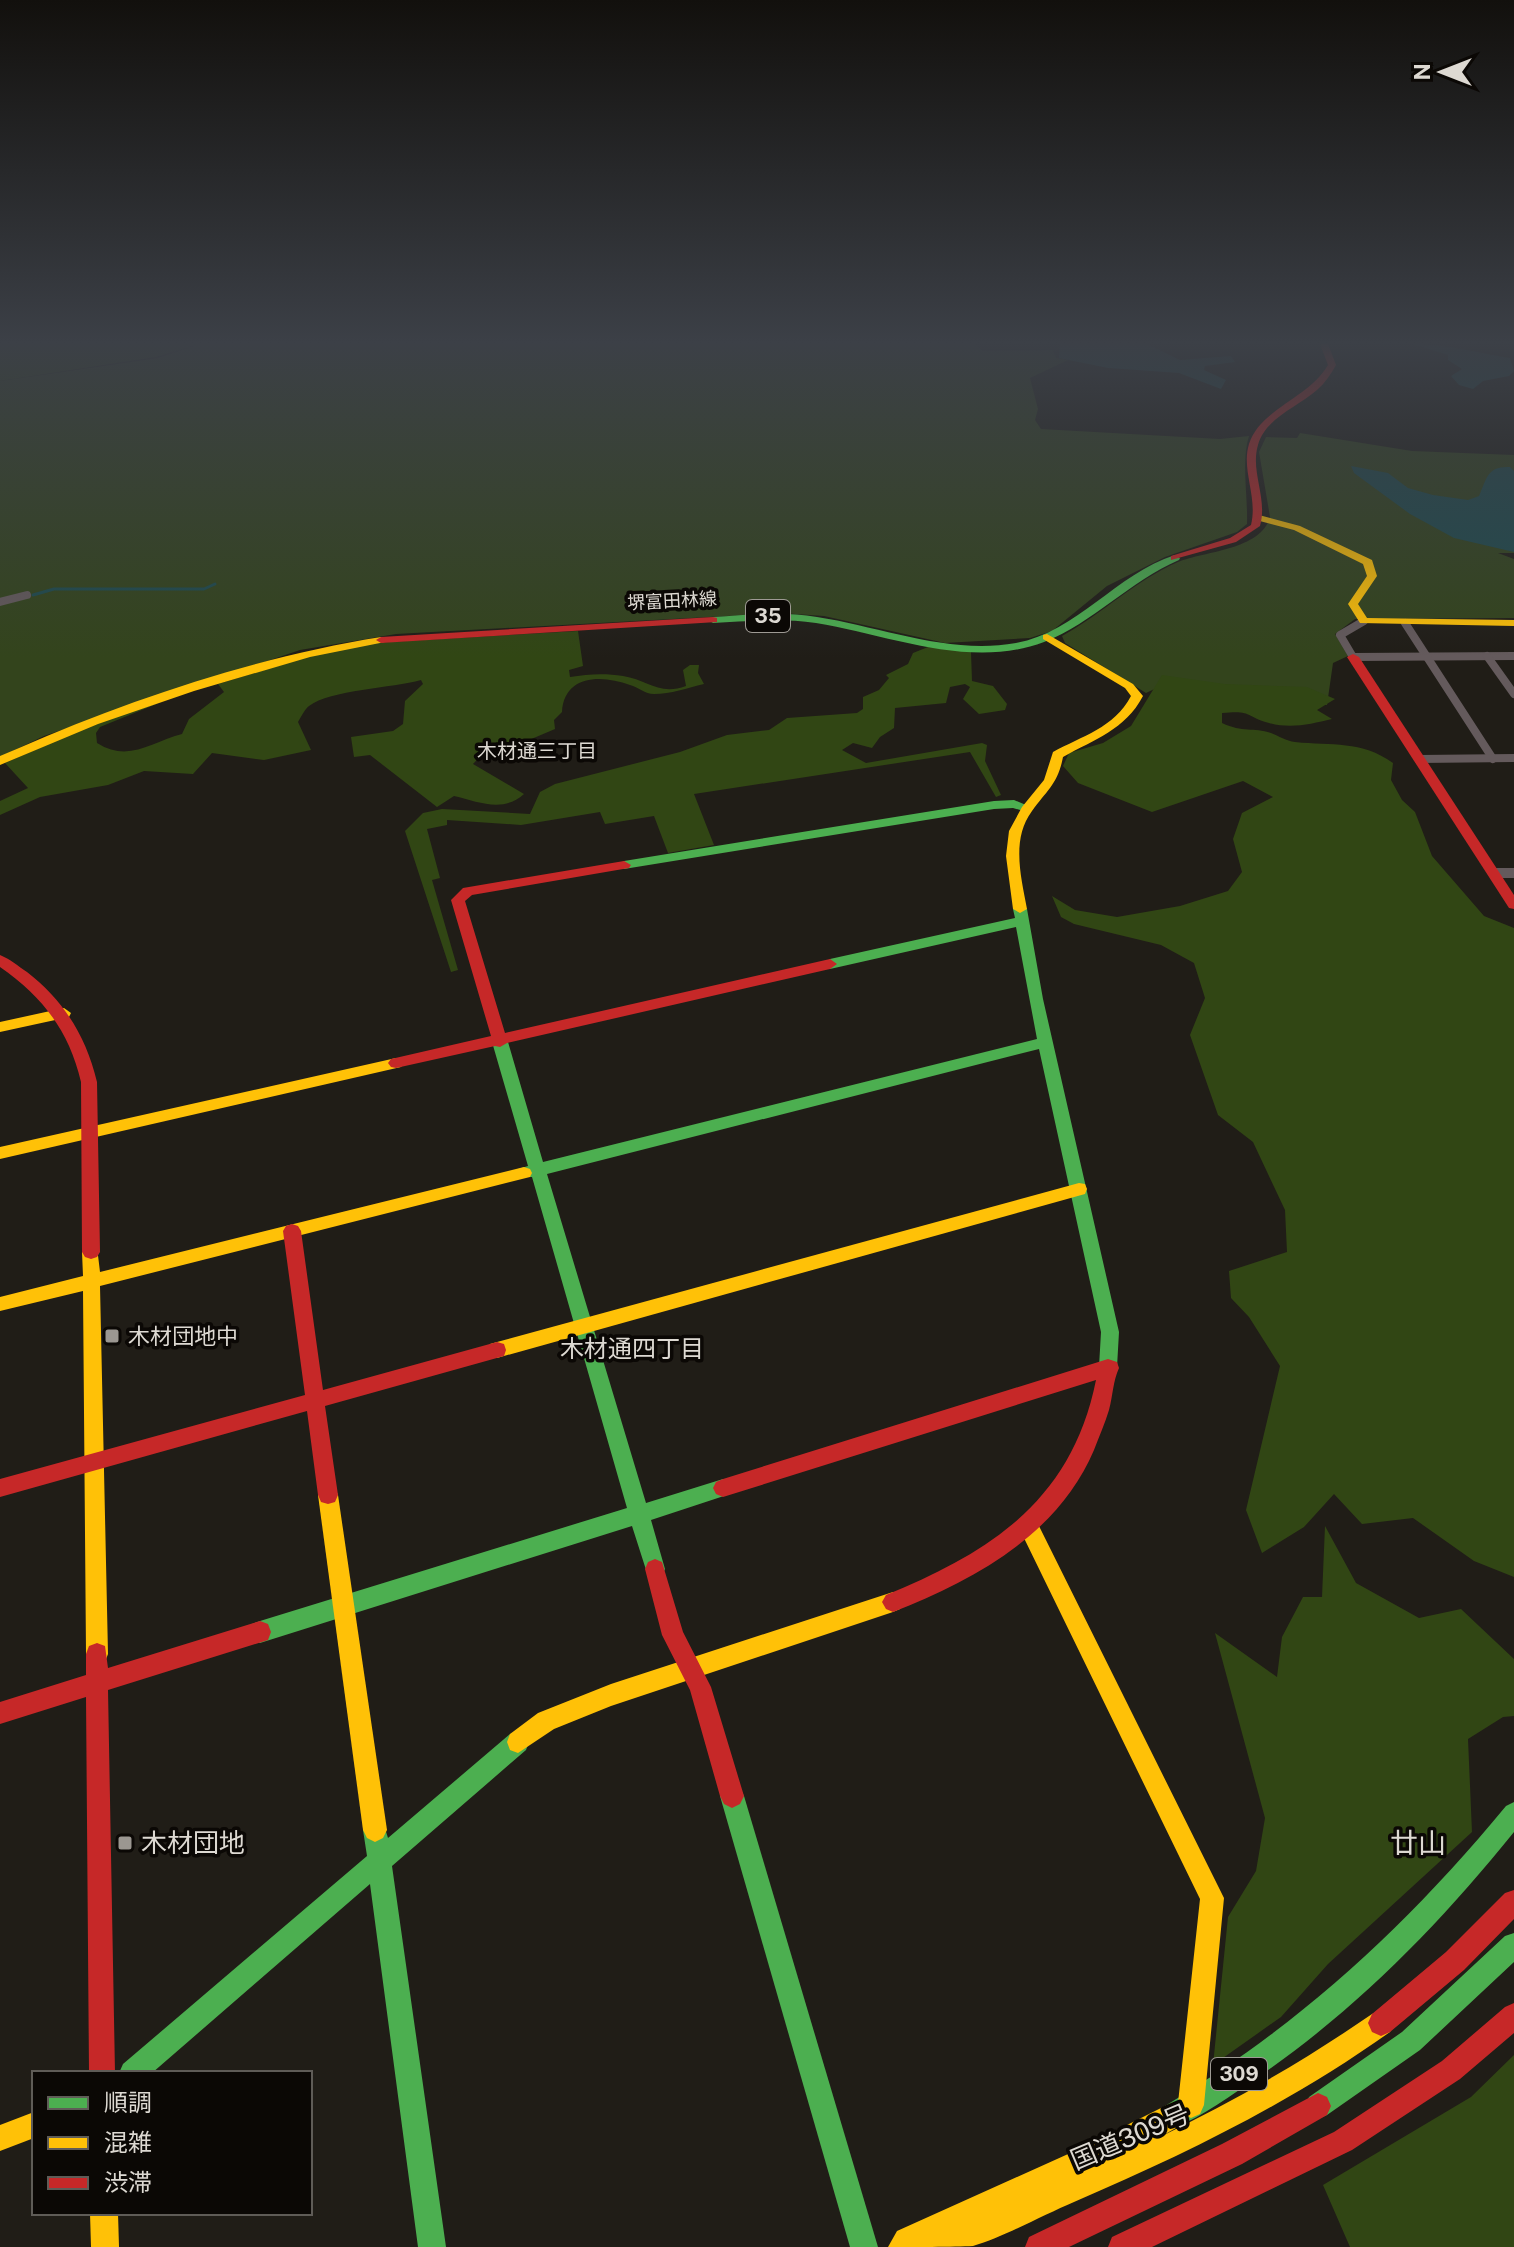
<svg xmlns="http://www.w3.org/2000/svg" width="1514" height="2247" viewBox="0 0 1514 2247" font-family="'Public Sans','Noto Sans JP',sans-serif">
	<rect width="100%" height="100%" fill="#201d17"/>
	<g fill="#33441c">
		<path d="M 199,344 L 975,344 L 983,351 L 1053,350 L 1056,358 L 1068,360 L 1030,378 L 1038,409 L 1035,420 L 1041,429 L 1220,439 L 1249,436 C 1241,461 1248,496 1247,524 L 1237,532 L 1165,557 L 1107,586 L 1052,631 L 1030,638 L 945,643 L 824,616 L 781,613 L 396,634 L 300,650 L 44,736 L 0,757 L 0,381 L 158,358 Z"/>
		<path d="M 1300,433 L 1412,451 L 1514,455 L 1514,553 L 1498,553 L 1514,559 L 1514,618 L 1355,619 L 1335,634 L 1348,656 L 1333,663 L 1327,705 L 1167,683 L 1146,693 L 1065,643 L 1062,636 C 1102,614 1136,580 1178,562 C 1205,551 1261,550 1270,517 L 1259,452 L 1266,437 L 1297,438 Z"/>
	</g>
	<g fill="#314614">
		<polygon points="0,344 198,344 156,357 0,381"/>
		<path d="M 578,631 L 583,666 L 569,670 L 570,677 C 588,674 605,673 623,676 C 648,680 659,696 686,686 L 683,670 L 690,665 L 699,665 L 698,673 L 704,684 C 687,688 671,694 654,694 C 645,694 638,687 630,685 C 601,674 564,675 562,712 L 554,720 L 555,729 L 522,743 L 489,747 L 473,764 L 524,794 C 503,813 479,802 454,796 L 437,807 L 370,755 L 354,757 L 351,737 L 393,731 L 403,724 L 405,701 L 423,684 L 421,680 C 393,688 330,690 309,706 C 305,709 301,717 298,722 L 311,750 L 264,760 L 212,753 L 193,774 L 144,771 L 108,785 L 40,797 L 0,815 L 0,801 L 28,788 L 5,763 L 101,721 L 159,703 L 100,727 L 96,733 L 97,743 C 129,763 151,742 182,734 L 189,719 L 224,692 L 218,684 L 307,657 L 373,643 Z"/>
		<polygon points="928,647 971,652 972,681 993,686 1007,704 1005,710 979,714 963,699 970,687 965,684 950,687 946,703 895,708 894,728 880,737 872,748 853,743 842,750 866,763 982,743 987,745 985,761 1001,795 996,797 970,752 694,794 714,845 668,853 654,816 605,824 600,812 521,825 447,820 447,825 427,829 440,878 432,880 458,970 451,972 405,831 423,813 442,809 530,814 540,792 555,784 680,752 727,735 769,730 787,718 857,713 863,709 863,697 879,690 889,678 886,675 908,664 913,653"/>
		<path d="M 1162,675 L 1225,684 L 1307,687 L 1335,699 L 1317,710 L 1332,719 C 1311,724 1291,729 1269,723 C 1244,716 1253,710 1222,713 L 1222,723 C 1243,733 1253,727 1271,733 C 1279,736 1286,741 1295,742 C 1332,746 1361,740 1393,763 L 1391,780 L 1402,800 L 1415,812 L 1432,856 L 1484,916 L 1514,928 L 1514,1577 L 1474,1561 L 1413,1518 L 1362,1524 L 1334,1494 L 1304,1527 L 1262,1553 L 1246,1510 L 1280,1366 L 1249,1317 L 1231,1298 L 1229,1271 L 1287,1252 L 1285,1210 L 1253,1142 L 1218,1115 L 1190,1035 L 1205,998 L 1194,963 L 1161,945 L 1074,924 L 1061,917 L 1052,896 L 1075,910 L 1117,917 L 1180,906 L 1228,891 L 1242,872 L 1233,839 L 1242,813 L 1273,797 L 1243,781 L 1152,812 L 1078,783 L 1063,766 L 1069,753 L 1103,743 L 1131,726 Z"/>
		<polygon points="1325,1526 1356,1583 1419,1618 1461,1609 1514,1659 1514,1716 1503,1717 1468,1739 1472,1832 1328,1964 1281,2017 1213,2065 1228,1917 1256,1871 1265,1818 1215,1633 1277,1677 1282,1637 1303,1597 1322,1597"/>
		<polygon points="1514,2055 1514,2247 1350,2247 1323,2185 1471,2097"/>
	</g>
	<g fill="#1f4b4e">
		<polygon points="1060,344 1147,344 1180,360 1231,356 1235,362 1205,366 1204,370 1226,380 1221,389 1179,373 1108,368 1059,358"/>
		<path d="M 1413,344 C 1446,344 1478,353 1510,358 L 1514,371 L 1509,376 L 1483,381 L 1473,389 L 1459,385 L 1451,376 L 1462,369 L 1448,360 L 1448,355 Z"/>
		<path d="M 1351,466 L 1388,473 L 1408,488 L 1433,495 L 1468,500 L 1479,496 C 1487,478 1487,466 1510,467 L 1514,471 L 1514,552 L 1454,538 L 1410,514 L 1354,473 Z"/>
	</g>
	<g fill="none" stroke-linecap="round" stroke-linejoin="round">
		<polyline stroke="#1f4b4e" stroke-width="3" points="33,595 54,589 204,589 215,584"/>
		<g stroke="#645a5c" stroke-width="8">
			<polyline points="0,602 27,595"/>
			<polyline points="1364,621 1340,635 1353,657 1514,656"/>
			<polyline points="1405,623 1493,759"/>
			<polyline points="1487,656 1514,694"/>
			<polyline points="1419,759 1514,758"/>
		</g>
		<polyline stroke="#645a5c" stroke-width="10" points="1493,873 1514,873"/>
		<g fill="#4caf50" fill-rule="evenodd">
			<path d="M 1175,555 L 1180,558 L 1179,560 C 1130,581 1093,623 1044,642 C 970,670 890,635 816,623 C 782,618 747,621 713,623 L 708,620 L 713,617 C 748,615 782,611 817,617 C 882,627 949,655 1016,643 C 1077,632 1116,574 1175,555 Z"/>
			<polygon points="1014,800 1033,808 1027,812 1013,808 994,809 624,869 617,865 624,861 994,801"/>
			<polygon points="1020,905 1027,909 1043,999 1119,1332 1117,1367 1115,1373 1108,1375 1101,1373 1099,1367 1101,1332 1039,1049 547,1174 646,1503 723,1479 730,1482 733,1488 730,1494 651,1520 665,1569 662,1576 655,1579 648,1576 632,1526 260,1643 252,1640 249,1632 252,1624 260,1621 627,1508 532,1177 518,1177 516,1173 518,1169 528,1166 492,1042 495,1038 505,1038 508,1042 543,1162 1037,1039 1016,927 830,969 823,964 830,959 1015,918 1013,909"/>
			<polygon points="518,1731 526,1734 529,1742 526,1750 392,1866 446,2247 418,2247 370,1884 152,2073 119,2073 123,2064 367,1856 363,1830 367,1822 375,1818 383,1822 388,1838 510,1734"/>
			<polygon points="732,1784 740,1788 744,1796 878,2247 850,2247 720,1796 724,1788"/>
			<path d="M 1514,1802 L 1514,1832 C 1439,1925 1356,2010 1258,2077 C 1231,2095 1204,2116 1174,2128 L 1165,2124 L 1161,2115 L 1165,2106 C 1302,2023 1404,1929 1506,1806 Z"/>
			<polygon points="1514,1933 1514,1962 1420,2050 1327,2115 1318,2119 1309,2115 1305,2106 1309,2097 1402,2032 1505,1936"/>
		</g>
		<g fill="#ffc107" fill-rule="evenodd">
			<polygon points="1259,515 1300,526 1372,560 1377,576 1358,604 1367,618 1514,620 1514,626 1360,623 1348,604 1367,576 1363,564 1294,530 1256,520 1256,516"/>
			<path d="M 1047,634 L 1133,684 L 1143,696 C 1125,730 1095,739 1063,757 C 1058,784 1047,790 1032,811 C 1011,839 1021,877 1027,909 L 1020,913 L 1013,909 L 1006,856 L 1009,831 L 1022,807 L 1044,780 L 1053,752 C 1082,736 1114,728 1131,696 L 1125,688 L 1043,639 L 1043,635 Z"/>
			<path d="M 381,637 L 386,640 L 385,642 L 310,657 L 194,691 L 98,724 L 0,765 L 0,756 L 19,748 C 131,699 261,656 381,637 Z"/>
			<polygon points="64,1008 71,1013 69,1017 0,1032 0,1022"/>
			<polygon points="396,1058 401,1059 404,1063 401,1067 0,1159 0,1147"/>
			<polygon points="524,1167 530,1169 532,1173 530,1177 100,1286 108,1654 105,1662 97,1665 89,1662 86,1654 83,1291 0,1311 0,1297 83,1276 82,1252 85,1247 91,1245 97,1247 100,1272"/>
			<polygon points="1079,1183 1085,1184 1087,1189 1085,1194 497,1358 490,1356 488,1350 490,1344 497,1342"/>
			<polygon points="328,1486 335,1488 338,1495 387,1830 383,1838 375,1842 367,1838 363,1830 318,1495 321,1488"/>
			<path d="M 1029,1517 L 1036,1520 L 1224,1898 L 1204,2105 L 1200,2114 L 1191,2118 L 1187,2116 L 1183,2124 L 1160,2137 C 1234,2101 1304,2061 1372,2014 L 1381,2010 L 1390,2014 L 1394,2023 L 1390,2032 C 1290,2103 1186,2154 1074,2202 C 1043,2215 1004,2237 973,2246 C 955,2247 910,2247 888,2247 L 897,2231 L 1077,2150 L 1165,2106 L 1174,2102 L 1178,2103 L 1200,1899 L 1022,1534 L 1019,1527 L 1022,1520 Z"/>
			<polygon points="893,1592 900,1595 904,1602 900,1609 893,1612 611,1706 554,1729 518,1753 510,1750 507,1742 510,1734 538,1713 611,1684"/>
			<polygon points="34,2112 34,2138 0,2151 0,2125"/>
			<polygon points="90,2213 118,2213 119,2247 91,2247"/>
		</g>
		<g fill="#c62828" fill-rule="evenodd">
			<path d="M 1320,344 L 1328,344 L 1336,365 C 1331,374 1325,383 1317,390 C 1298,407 1265,418 1258,445 C 1250,472 1268,498 1260,526 L 1236,542 L 1171,560 L 1171,556 L 1230,538 L 1251,525 C 1258,497 1241,470 1249,444 C 1260,409 1309,398 1328,365 Z"/>
			<polygon points="713,617 717,618 717,622 381,643 376,640 381,637"/>
			<polygon points="1353,654 1359,657 1514,895 1514,909 1509,908 1347,657"/>
			<polygon points="624,861 631,865 629,868 472,895 465,901 505,1033 830,959 837,964 830,969 507,1043 500,1047 495,1046 396,1068 391,1067 388,1063 391,1059 491,1036 451,900 463,888"/>
			<path d="M 0,955 C 10,959 18,966 27,972 C 64,1001 86,1036 97,1082 L 100,1252 L 97,1257 L 91,1259 L 85,1257 L 82,1252 L 81,1082 C 69,1031 43,997 0,967 Z"/>
			<polygon points="292,1224 298,1226 301,1231 323,1390 497,1342 504,1344 506,1350 504,1356 325,1406 338,1495 335,1502 328,1504 321,1502 318,1495 307,1411 0,1497 0,1479 305,1395 283,1231 286,1226"/>
			<path d="M 1108,1359 L 1117,1362 L 1119,1368 C 1113,1381 1113,1395 1109,1410 C 1105,1423 1099,1437 1094,1450 C 1058,1535 974,1580 893,1612 L 886,1609 L 882,1602 L 886,1595 C 991,1552 1072,1500 1096,1380 L 723,1497 L 716,1494 L 713,1488 L 716,1482 L 723,1479 Z"/>
			<polygon points="655,1559 662,1562 683,1632 711,1687 744,1796 740,1804 732,1808 724,1804 720,1796 690,1690 662,1635 645,1569 648,1562"/>
			<polygon points="260,1621 268,1624 271,1632 268,1640 108,1690 115,2073 89,2073 86,1697 0,1724 0,1702 86,1675 86,1654 89,1646 97,1643 105,1646 108,1668"/>
			<polygon points="1514,1890 1514,1919 1464,1970 1390,2032 1381,2036 1372,2032 1368,2023 1372,2014 1446,1952 1505,1893"/>
			<polygon points="1514,2003 1514,2033 1460,2079 1352,2150 1152,2247 1108,2247 1112,2237 1334,2132 1442,2061 1505,2007"/>
			<polygon points="1318,2093 1327,2097 1331,2106 1327,2115 1242,2164 1069,2247 1025,2247 1029,2237 1222,2144"/>
		</g>
	</g>
	<linearGradient id="sky" x2="0" y2="1"><stop stop-color="#12100d"/><stop offset="0.52" stop-color="#3c4047"/><stop offset="1" stop-color="#3c4047" stop-opacity="0"/></linearGradient>
	<rect width="1514" height="658" fill="url(#sky)"/>
	<g fill="#9b9791" stroke="#0b0805" stroke-width="3">
		<rect x="104" y="1328" width="16" height="16" rx="4"/>
		<rect x="117" y="1835" width="16" height="16" rx="4"/>
	</g>
	<g text-anchor="middle" stroke-width="7" stroke-linejoin="round" paint-order="stroke">
		<g font-size="18" fill="#ddd9d2" stroke="#0b0805">
			<text transform="translate(672 601) rotate(-3)" y="6">堺富田林線</text>
		</g>
		<g fill="#0b0805" stroke="#9e9a94" stroke-width="2">
			<rect x="746" y="600" width="44" height="32" rx="6"/>
			<rect x="1211" y="2058" width="56" height="32" rx="6"/>
		</g>
		<g font-size="20" font-weight="bold" fill="#ddd9d2">
			<text x="768" y="623">35</text>
			<text x="1239" y="2081">309</text>
		</g>
		<g font-size="20" fill="#ddd9d2" stroke="#0b0805">
			<text x="537" y="758">木材通三丁目</text>
		</g>
		<g font-size="22" fill="#ddd9d2" stroke="#0b0805" text-anchor="start">
			<text x="128" y="1344">木材団地中</text>
		</g>
		<g font-size="24" fill="#ddd9d2" stroke="#0b0805">
			<text x="632" y="1357">木材通四丁目</text>
		</g>
		<g font-size="26" fill="#ddd9d2" stroke="#0b0805" text-anchor="start">
			<text x="141" y="1852">木材団地</text>
		</g>
		<g font-size="26" fill="#ddd9d2" stroke="#0b0805">
			<text transform="translate(1130 2137) rotate(-23)" y="9">国道309号</text>
		</g>
		<g font-size="28" fill="#ddd9d2" stroke="#0b0805">
			<text x="1418" y="1853">廿山</text>
		</g>
	</g>
	<rect x="32" y="2071" width="280" height="144" fill="#0b0805" stroke="#5f5c57" stroke-width="2"/>
	<rect x="48" y="2097" width="40" height="12" fill="#4caf50" stroke="#5f5c57" stroke-width="2"/>
	<text x="104" y="2111" font-size="24" fill="#ddd9d2">順調</text>
	<rect x="48" y="2137" width="40" height="12" fill="#ffc107" stroke="#5f5c57" stroke-width="2"/>
	<text x="104" y="2151" font-size="24" fill="#ddd9d2">混雑</text>
	<rect x="48" y="2177" width="40" height="12" fill="#c62828" stroke="#5f5c57" stroke-width="2"/>
	<text x="104" y="2191" font-size="24" fill="#ddd9d2">渋滞</text>
	<g transform="translate(1442 72) rotate(270)" stroke="#0b0805" stroke-width="6" paint-order="stroke">
	<path d="M0-6L14 30L0 20L-14 30Z" fill="#ddd9d2"/>
	<text y="-12" font-size="22" font-weight="bold" text-anchor="middle" fill="#ddd9d2">N</text>
	</g>
</svg>
